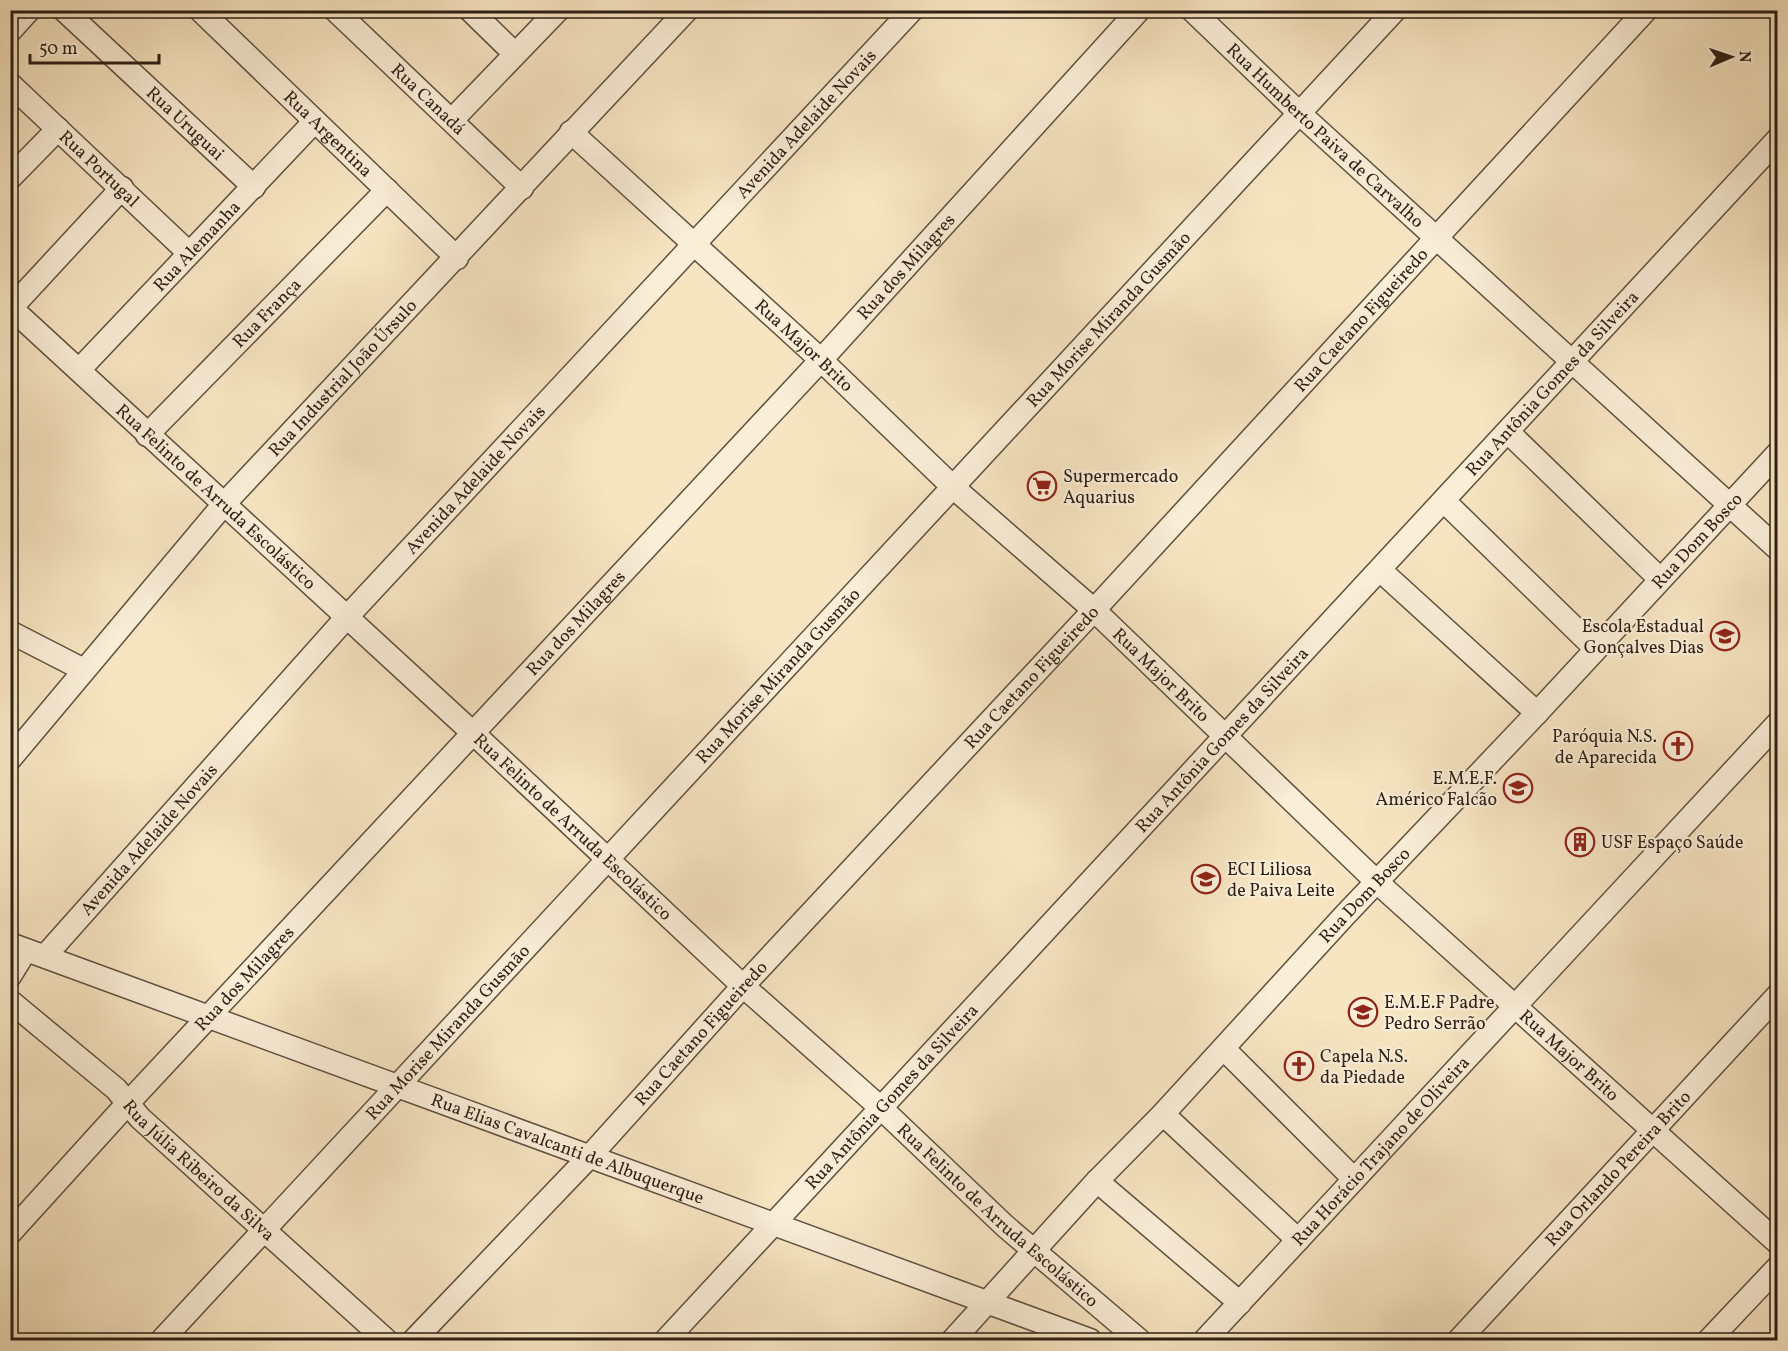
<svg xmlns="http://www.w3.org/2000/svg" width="1788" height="1351" viewBox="0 0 1788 1351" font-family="Vollkorn,serif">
	<rect width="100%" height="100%" fill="#f7e5c2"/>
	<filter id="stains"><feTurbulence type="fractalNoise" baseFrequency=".00333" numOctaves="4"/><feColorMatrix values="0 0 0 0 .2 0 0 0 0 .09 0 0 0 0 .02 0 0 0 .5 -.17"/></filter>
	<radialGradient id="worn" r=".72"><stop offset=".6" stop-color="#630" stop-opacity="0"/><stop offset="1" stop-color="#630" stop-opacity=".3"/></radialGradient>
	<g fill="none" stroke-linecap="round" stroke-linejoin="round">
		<g stroke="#5f5040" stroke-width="25">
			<g id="minor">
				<path id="s1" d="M 64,10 L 254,187"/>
				<path id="s2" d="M 200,10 L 457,258"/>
				<path id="s3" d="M 335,10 L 522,188"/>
				<polyline points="470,10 515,54"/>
				<path id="s4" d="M 1192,10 L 1299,113 L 1778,549"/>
				<polyline points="10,31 29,10"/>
				<path id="s5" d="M 10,84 L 189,253"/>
				<polyline points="452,120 558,10"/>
				<path id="s6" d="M 571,132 L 821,360 L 954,488 L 1094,610 L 1378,883 L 1778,1243"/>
				<polyline points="10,178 58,129"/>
				<path id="s7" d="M 10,307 L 473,733 L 743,986 L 882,1109 L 1005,1226 L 1139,1340"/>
				<polyline points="11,308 122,188"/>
				<path id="s8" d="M 79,370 L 315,121"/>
				<polyline points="1508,432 1660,579"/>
				<path id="s9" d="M 147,435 L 387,190"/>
				<polyline points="1444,501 1596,649"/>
				<polyline points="1380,570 1537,713"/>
				<polyline points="10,632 84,670"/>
				<path id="s10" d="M 10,759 L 224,504 L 687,10"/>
				<path id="s11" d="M 10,944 L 1090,1340"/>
				<path id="s12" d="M 45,956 L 346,618 L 912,10"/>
				<polyline points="10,976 26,950"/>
				<path id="s13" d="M 10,1001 L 116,1089 L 140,1118 L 386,1340"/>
				<polyline points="1224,1049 1354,1179"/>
				<polyline points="1163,1114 1298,1240"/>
				<polyline points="1097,1181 1240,1303"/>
				<path id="s14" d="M 10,1233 L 128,1103 L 821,360 L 1139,10"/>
				<path id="s15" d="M 162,1340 L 1395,10"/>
				<path id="s16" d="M 414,1340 L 590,1156 L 743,986 L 1094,610 L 1646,10"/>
				<path id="s17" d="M 666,1340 L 1778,139"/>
				<path id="s18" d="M 953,1340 L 1097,1181 L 1163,1114 L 1345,915 L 1537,713 L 1778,453"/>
				<path id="s19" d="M 1205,1340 L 1778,723"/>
				<path id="s20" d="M 1459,1340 L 1778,995"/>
				<polyline points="1709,1340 1778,1267"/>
			</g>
		</g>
		<use href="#minor" stroke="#faeed7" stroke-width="22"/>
	</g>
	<defs>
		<g id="supermarket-ring" transform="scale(1.5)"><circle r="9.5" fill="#faeed7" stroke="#8f2418" stroke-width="1.5"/><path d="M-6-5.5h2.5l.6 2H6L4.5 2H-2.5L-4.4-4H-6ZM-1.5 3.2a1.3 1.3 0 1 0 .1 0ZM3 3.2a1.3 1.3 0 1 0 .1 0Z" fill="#8f2418"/></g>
		<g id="school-ring" transform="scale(1.5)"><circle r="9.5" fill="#faeed7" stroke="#8f2418" stroke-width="1.5"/><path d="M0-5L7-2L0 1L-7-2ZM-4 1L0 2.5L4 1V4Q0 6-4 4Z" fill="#8f2418"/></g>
		<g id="church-ring" transform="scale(1.5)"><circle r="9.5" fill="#faeed7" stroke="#8f2418" stroke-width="1.5"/><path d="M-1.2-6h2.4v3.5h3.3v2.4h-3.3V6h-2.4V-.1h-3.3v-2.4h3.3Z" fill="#8f2418"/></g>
		<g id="building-ring" transform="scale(1.5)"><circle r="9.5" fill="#faeed7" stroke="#8f2418" stroke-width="1.5"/><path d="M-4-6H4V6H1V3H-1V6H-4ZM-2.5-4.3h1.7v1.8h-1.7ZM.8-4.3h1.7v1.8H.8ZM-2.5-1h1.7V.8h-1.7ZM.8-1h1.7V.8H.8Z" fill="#8f2418"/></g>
	</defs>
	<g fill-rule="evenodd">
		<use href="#supermarket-ring" x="1042" y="486"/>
		<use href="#school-ring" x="1725" y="636"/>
		<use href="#church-ring" x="1678" y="746"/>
		<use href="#school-ring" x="1518" y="788"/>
		<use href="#building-ring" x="1580" y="842"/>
		<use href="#school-ring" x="1206" y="879"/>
		<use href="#school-ring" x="1363" y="1012"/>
		<use href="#church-ring" x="1299" y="1066"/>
	</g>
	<g text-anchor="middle" stroke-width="4.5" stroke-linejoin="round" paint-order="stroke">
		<g font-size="18" fill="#2c1f14" stroke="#faeed7">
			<text dy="6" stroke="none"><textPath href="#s3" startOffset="129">Rua Canadá</textPath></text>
			<text dy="6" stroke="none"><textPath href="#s1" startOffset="166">Rua Uruguai</textPath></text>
			<text dy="6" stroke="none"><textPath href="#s12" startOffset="1128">Avenida Adelaide Novais</textPath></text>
			<text dy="6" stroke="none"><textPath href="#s2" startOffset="178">Rua Argentina</textPath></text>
			<text dy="6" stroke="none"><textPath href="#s4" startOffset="183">Rua Humberto Paiva de Carvalho</textPath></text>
			<text dy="6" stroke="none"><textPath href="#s5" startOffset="123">Rua Portugal</textPath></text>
			<text dy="6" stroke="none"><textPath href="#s8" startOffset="171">Rua Alemanha</textPath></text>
			<text dy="6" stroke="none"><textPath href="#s14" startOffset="1318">Rua dos Milagres</textPath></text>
			<text dy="6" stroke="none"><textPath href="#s9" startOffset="171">Rua França</textPath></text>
			<text dy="6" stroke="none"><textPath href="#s15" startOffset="1392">Rua Morise Miranda Gusmão</textPath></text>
			<text dy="6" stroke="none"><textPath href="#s16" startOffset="1392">Rua Caetano Figueiredo</textPath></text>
			<text dy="6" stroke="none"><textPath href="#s6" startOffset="316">Rua Major Brito</textPath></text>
			<text dy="6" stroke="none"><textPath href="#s10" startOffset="506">Rua Industrial João Úrsulo</textPath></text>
			<text dy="6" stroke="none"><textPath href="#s17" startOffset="1304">Rua Antônia Gomes da Silveira</textPath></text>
			<text dy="6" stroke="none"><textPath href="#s12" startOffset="642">Avenida Adelaide Novais</textPath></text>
			<text dy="6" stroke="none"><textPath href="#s7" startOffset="280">Rua Felinto de Arruda Escolástico</textPath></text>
			<text dy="6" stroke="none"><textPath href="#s18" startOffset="1092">Rua Dom Bosco</textPath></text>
			<text dy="6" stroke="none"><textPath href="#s14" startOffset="832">Rua dos Milagres</textPath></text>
			<text dy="6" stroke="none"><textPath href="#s6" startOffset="802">Rua Major Brito</textPath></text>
			<text dy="6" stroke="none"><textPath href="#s15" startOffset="906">Rua Morise Miranda Gusmão</textPath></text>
			<text dy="6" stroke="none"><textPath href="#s16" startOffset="906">Rua Caetano Figueiredo</textPath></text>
			<text dy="6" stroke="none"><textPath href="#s17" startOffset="818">Rua Antônia Gomes da Silveira</textPath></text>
			<text dy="6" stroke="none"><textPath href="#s7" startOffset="766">Rua Felinto de Arruda Escolástico</textPath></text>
			<text dy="6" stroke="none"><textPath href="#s12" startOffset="156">Avenida Adelaide Novais</textPath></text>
			<text dy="6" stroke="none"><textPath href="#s18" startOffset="606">Rua Dom Bosco</textPath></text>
			<text dy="6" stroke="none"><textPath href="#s14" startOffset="346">Rua dos Milagres</textPath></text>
			<text dy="6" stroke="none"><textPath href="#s15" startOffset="420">Rua Morise Miranda Gusmão</textPath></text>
			<text dy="6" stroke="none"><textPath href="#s16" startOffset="420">Rua Caetano Figueiredo</textPath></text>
			<text dy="6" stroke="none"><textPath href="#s6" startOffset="1360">Rua Major Brito</textPath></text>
			<text dy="6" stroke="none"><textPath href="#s17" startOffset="332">Rua Antônia Gomes da Silveira</textPath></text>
			<text dy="6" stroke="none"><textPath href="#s11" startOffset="594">Rua Elias Cavalcanti de Albuquerque</textPath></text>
			<text dy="6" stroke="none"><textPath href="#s19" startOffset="258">Rua Horácio Trajano de Oliveira</textPath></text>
			<text dy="6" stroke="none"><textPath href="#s13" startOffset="254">Rua Júlia Ribeiro da Silva</textPath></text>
			<text dy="6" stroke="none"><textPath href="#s20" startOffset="234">Rua Orlando Pereira Brito</textPath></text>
			<text dy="6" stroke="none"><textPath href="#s7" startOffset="1342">Rua Felinto de Arruda Escolástico</textPath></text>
		</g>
		<g font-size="18" fill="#2c1f14" stroke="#faeed7" text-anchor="start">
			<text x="1063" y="482">Supermercado<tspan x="1063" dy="21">Aquarius</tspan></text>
			<text x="1704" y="632" text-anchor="end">Escola Estadual<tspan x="1704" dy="21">Gonçalves Dias</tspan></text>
			<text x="1657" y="742" text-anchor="end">Paróquia N.S.<tspan x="1657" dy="21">de Aparecida</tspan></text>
			<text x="1497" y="784" text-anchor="end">E.M.E.F.<tspan x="1497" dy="21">Américo Falcão</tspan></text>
			<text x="1601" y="848">USF Espaço Saúde</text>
			<text x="1227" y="875">ECI Liliosa<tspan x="1227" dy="21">de Paiva Leite</tspan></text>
			<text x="1384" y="1008">E.M.E.F Padre<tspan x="1384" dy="21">Pedro Serrão</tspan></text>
			<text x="1320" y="1062">Capela N.S.<tspan x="1320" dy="21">da Piedade</tspan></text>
		</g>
	</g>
	<rect width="1788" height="1351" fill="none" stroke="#f7e5c2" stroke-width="36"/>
	<rect x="12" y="12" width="1764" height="1327" fill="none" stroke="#2c1f14" stroke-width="3"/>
	<rect x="18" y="18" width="1752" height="1315" fill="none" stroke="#2c1f14" stroke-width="1.5"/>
	<g transform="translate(1731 57) rotate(88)" stroke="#faeed7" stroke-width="4.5" paint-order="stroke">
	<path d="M0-4.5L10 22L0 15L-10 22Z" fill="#2c1f14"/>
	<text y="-9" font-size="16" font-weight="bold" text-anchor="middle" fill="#2c1f14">N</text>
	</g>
	<path d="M30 54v9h129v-9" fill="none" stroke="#2c1f14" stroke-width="3"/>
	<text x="39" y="54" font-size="18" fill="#2c1f14" stroke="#faeed7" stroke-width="4.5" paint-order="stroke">50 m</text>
	<rect width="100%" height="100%" filter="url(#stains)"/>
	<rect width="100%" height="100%" fill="url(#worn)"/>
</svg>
